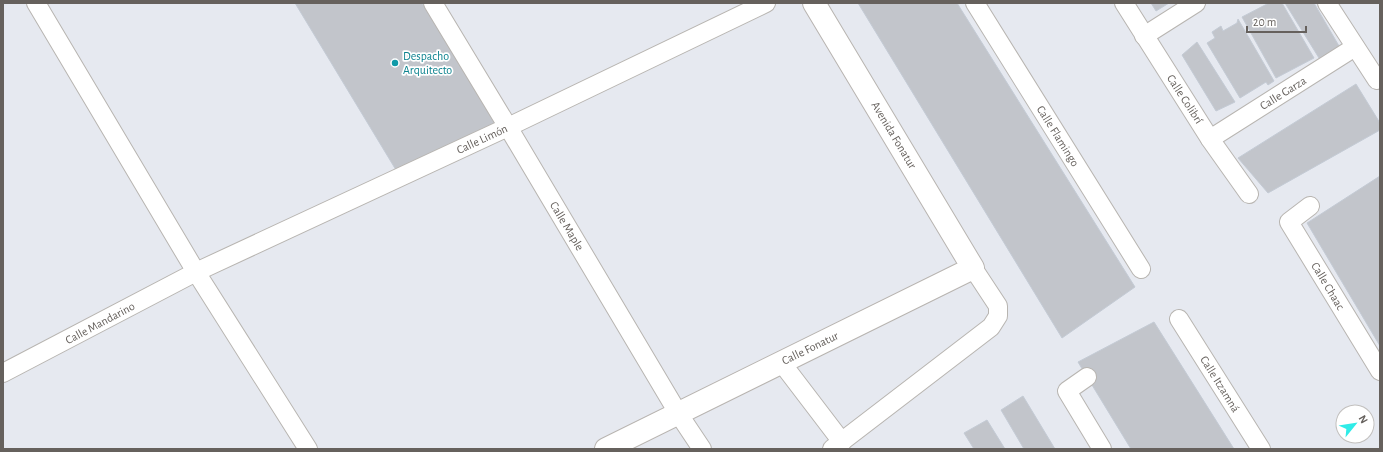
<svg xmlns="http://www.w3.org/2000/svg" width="1383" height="452" viewBox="0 0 1383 452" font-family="'Alegreya Sans',sans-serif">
	<rect width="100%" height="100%" fill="#e6e9f0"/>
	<g fill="#c2c5cb" stroke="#c4cbd5">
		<polygon points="295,3 422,3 496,124 396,170"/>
		<polygon points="858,3 957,3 1135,287 1062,338"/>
		<polygon points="1151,3 1169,3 1156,11"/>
		<polygon points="1269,3 1282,3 1314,58 1276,78 1242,17"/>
		<polygon points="1285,3 1314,3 1339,46 1319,58"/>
		<polygon points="1238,19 1274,81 1268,85 1266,82 1240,98 1207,43 1215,38 1212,32 1221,26 1223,31 1237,23"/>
		<polygon points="1197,42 1235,102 1216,111 1182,55"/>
		<polygon points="1356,84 1380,123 1380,130 1268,193 1238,158"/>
		<polygon points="1380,176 1380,346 1307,223"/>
		<polygon points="1154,322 1234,449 1131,449 1078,362"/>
		<polygon points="1023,396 1055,449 1024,449 1001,410"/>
		<polygon points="987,420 1005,449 974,449 964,433"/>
	</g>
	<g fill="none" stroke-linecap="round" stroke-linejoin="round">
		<g stroke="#b8b5b1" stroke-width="20">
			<g id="street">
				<polyline points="36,3 196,272 308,449"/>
				<polyline points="433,3 508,127 678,413 702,449"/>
				<polyline points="975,3 1141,269"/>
				<polyline points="1124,3 1210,139 1249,194"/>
				<polyline points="1327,3 1377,80"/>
				<polyline points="1144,36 1196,3"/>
				<polyline points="1210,139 1355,47"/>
				<polyline points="1310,206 1289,222 1380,371"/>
				<polyline points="1179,319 1261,449"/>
				<polyline points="781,362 842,442"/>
				<polyline points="3,373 196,272 508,127 766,3"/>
				<polyline points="1087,377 1067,391 1102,449"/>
				<polyline points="832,449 991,327 998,316 998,306 973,268"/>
			</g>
		</g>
		<g stroke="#b8b4b0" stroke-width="24">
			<polyline id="secondary" points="606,449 973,268 814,3"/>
		</g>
		<use href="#street" stroke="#fff" stroke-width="18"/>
		<use href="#secondary" stroke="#fff" stroke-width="22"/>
	</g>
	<circle fill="#0f9aa8" stroke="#fff" stroke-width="1.5" cx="395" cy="63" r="4"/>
	<g text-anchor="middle" stroke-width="3.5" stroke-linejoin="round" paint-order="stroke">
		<g font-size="12" fill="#0d838f" stroke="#fff" text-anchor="start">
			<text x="403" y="60">Despacho<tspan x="403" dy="14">Arquitecto</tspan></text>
		</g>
		<g font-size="12" fill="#66615d" stroke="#fff">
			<text transform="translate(1283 93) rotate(-32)" y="4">Calle Garza</text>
			<text transform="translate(1185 99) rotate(57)" y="4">Calle Colibrí</text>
			<text transform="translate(894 135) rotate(59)" y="4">Avenida Fonatur</text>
			<text transform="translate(1058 136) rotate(58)" y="4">Calle Flamingo</text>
			<text transform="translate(482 139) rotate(-25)" y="4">Calle Limón</text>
			<text transform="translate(567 226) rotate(59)" y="4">Calle Maple</text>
			<text transform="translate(1328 286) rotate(59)" y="4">Calle Chaac</text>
			<text transform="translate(100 323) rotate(-28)" y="4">Calle Mandarino</text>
			<text transform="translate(810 348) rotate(-26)" y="4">Calle Fonatur</text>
			<text transform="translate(1220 384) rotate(58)" y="4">Calle Itzamná</text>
		</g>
	</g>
	<rect width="1383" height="452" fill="none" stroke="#66615d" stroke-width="8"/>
	<g transform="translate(1355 424) rotate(60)"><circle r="19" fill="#ffffff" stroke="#c2c0be"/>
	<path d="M0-3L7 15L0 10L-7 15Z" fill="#30ece8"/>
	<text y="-6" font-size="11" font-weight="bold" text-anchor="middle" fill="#66615d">N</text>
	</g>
	<path d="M1247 26v6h59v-6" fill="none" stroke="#66615d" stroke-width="2"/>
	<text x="1253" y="26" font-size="12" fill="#66615d" stroke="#ffffff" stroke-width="3" paint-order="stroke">20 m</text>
</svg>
